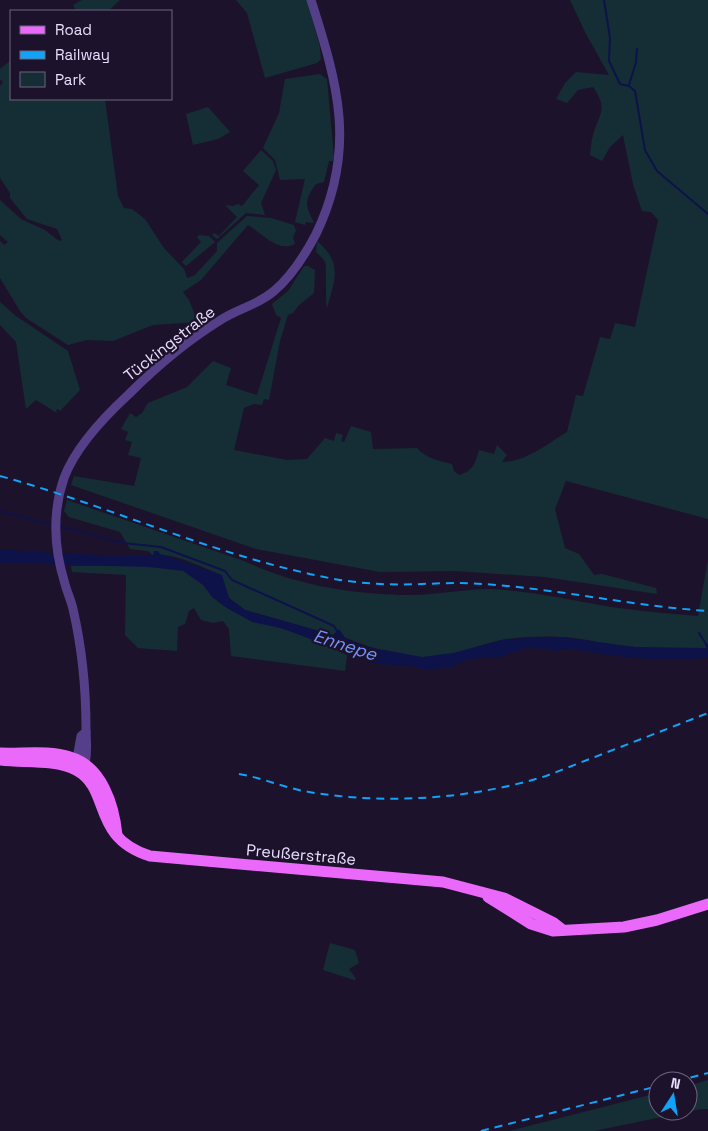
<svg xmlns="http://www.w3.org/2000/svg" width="708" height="1131" viewBox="0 0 708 1131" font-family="'Space Grotesk',sans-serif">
	<rect width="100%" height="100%" fill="#1d122b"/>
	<g fill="#152e35">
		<polygon points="82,0 120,0 108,11 74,11 76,10 73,5"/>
		<polygon points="236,0 307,0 320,47 321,59 317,63 265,78 247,13"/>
		<path d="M 570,0 L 708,0 L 708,519 L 566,481 L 555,509 L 565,548 L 579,554 L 594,575 L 602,574 L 656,588 L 657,594 L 545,577 L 455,571 L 380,572 L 256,549 L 71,485 L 74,476 L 134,486 L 141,458 L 128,455 L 132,442 L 125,440 L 128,432 L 121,429 L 130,413 L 136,417 L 142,413 L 148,403 L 187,387 L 213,361 L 231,368 L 226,385 L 257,395 L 281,318 L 276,315 L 272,304 L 288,291 L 304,266 L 308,266 L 315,270 L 314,293 L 299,305 L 293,313 L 288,315 L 280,341 L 269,400 L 264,399 L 262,405 L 254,404 L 244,408 L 234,450 L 287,460 L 307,459 L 325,438 L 334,441 L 336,433 L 343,435 L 341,441 L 344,442 L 351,426 L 371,432 L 373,449 L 417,448 C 425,458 440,461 452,464 L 454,471 L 459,475 C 473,471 475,464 479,450 L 494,454 L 497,445 L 507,455 L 502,462 C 526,462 547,444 567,432 L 576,395 L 583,396 L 600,337 L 610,339 L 615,323 L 635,327 L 658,220 L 651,212 L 642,211 L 633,184 L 623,135 L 610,147 L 602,161 L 590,155 C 591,148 591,141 593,135 C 599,113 609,110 593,87 L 578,90 L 567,103 L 556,99 L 565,83 L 576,72 L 609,75 L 585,32 Z"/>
		<path d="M 11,60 L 11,99 L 105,99 L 118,196 L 124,208 L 132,209 L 145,219 L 164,248 L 184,269 L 187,278 L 195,275 L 217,251 L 217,243 L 247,216 L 271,218 L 294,225 L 296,231 L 293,237 L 295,244 C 278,253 263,234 248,225 L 201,280 L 183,292 L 189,300 L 198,322 L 153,325 L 113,341 L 87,340 L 68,345 L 26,318 L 20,311 L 0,278 L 0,241 L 4,245 L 8,242 L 0,235 L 0,200 L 21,219 L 45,230 L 59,241 L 62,240 L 57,229 L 27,219 L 10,198 L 10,193 L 0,178 L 0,86 L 3,82 L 0,79 L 0,69 Z"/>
		<path d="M 320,74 L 327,79 L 334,157 L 333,161 L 329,161 L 324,182 L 316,184 C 302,202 307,207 314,223 L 306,222 L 305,225 L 295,222 L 305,179 L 280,180 L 275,160 L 263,148 L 279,113 L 285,79 Z"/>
		<polygon points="208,107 230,132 218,139 193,145 186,114"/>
		<polygon points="261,150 273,161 276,170 261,203 265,215 246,213 217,239 212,235 214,233 219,236 237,217 225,205 233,206 238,204 242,206 259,185 243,171"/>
		<polygon points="199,235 209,236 215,242 186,266 182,262 201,242 197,237"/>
		<path d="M 317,241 C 343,263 335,279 327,308 C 325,299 327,266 325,262 C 323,258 319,255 316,252 Z"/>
		<polygon points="0,302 16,316 68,351 80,390 60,411 58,409 56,410 57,413 36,400 26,409 16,342 0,325"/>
		<path d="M 67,500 L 244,561 C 295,585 355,595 411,595 C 437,595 464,589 490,589 C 531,591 571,600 611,607 C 640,611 669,614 698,616 L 708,559 L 708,644 L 707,648 C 677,649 646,649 616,645 C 598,643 579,637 560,637 C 543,636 523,637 507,639 C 482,643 459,655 433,657 C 400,659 364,646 335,633 L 333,635 L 245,610 L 229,598 L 221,575 C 206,569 169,550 154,556 L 148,551 L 130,549 L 120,532 L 69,517 L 64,511 Z"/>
		<path d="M 71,566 C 106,566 146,562 181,570 C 200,574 209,596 224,606 C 246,620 257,621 280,628 C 303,634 326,645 347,655 L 345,671 L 231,656 L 229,629 L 223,621 L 213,623 L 201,620 L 194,608 L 189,611 L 185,624 L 178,627 L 177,651 L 138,648 L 125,635 L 126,575 L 72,572 Z"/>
		<polygon points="330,943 355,950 359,963 349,969 356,979 354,980 323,970"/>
		<polygon points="708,1080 708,1109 701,1109 594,1131 509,1131 658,1093 658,1111 688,1111 688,1086"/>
	</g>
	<path fill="#0d1349" d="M 0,549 C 51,554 102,555 153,556 L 154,551 L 158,551 L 160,554 L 222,575 L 229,598 L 245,610 L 333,635 L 339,629 L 346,639 L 368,647 L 422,657 L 453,653 L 506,639 L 561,637 L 635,647 L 706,648 L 705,644 L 708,644 L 708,658 C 668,661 629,659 589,652 C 579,650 564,646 555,652 L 553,649 L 526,648 L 497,658 L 482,658 L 463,661 L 452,667 L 427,670 L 411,666 L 377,664 L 281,628 L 252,622 L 224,606 L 212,597 L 203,585 L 183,571 L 149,567 L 0,563 Z"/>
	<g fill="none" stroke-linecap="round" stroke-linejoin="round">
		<g stroke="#0d1349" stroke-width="2">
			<polyline points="604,0 610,38 609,61 620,84 629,86 635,91 645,150 657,171 708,214"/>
			<polyline points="629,85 636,62 637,49"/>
			<polyline points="0,511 53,525"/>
			<polyline points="58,526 123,543 161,547 225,571 232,580 321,620 334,626 337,631"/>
			<polyline points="699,633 708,647"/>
		</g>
		<g stroke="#553f88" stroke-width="9">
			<polyline points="76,764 81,736 86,732"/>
			<path d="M 80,767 L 85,764 C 88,750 86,742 86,729 C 86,689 82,648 73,609 C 71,600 67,592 65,584 C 54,549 52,513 64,478 C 76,446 104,417 129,394 C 156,367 187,341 219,321 C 237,309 258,305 274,291 C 292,276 305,255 316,234 C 357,149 338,85 311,0"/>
		</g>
		<g stroke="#ea69fa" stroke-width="11">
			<path d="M 0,753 C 22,754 49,750 70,757 C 102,766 114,805 117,835"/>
			<path d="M 0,760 C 24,763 54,759 76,770 C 112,789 90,837 150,856 L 443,882 L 504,898 L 554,923 L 563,930"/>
			<polyline points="488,897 531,924 553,931 624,927 657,920 708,904"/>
		</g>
		<g stroke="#11a3f7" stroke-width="2" stroke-dasharray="8 6" stroke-linecap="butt">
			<path d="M 0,476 C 103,504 202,550 306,573 C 330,579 356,583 381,584 C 415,586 449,581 483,584 C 559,589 632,606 708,611"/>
			<path d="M 239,774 C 263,778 285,788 309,792 C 387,805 471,799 546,776 L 708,713"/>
			<polyline points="677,1081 708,1073"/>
			<polyline points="481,1131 658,1086"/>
		</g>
	</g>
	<g text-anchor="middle" stroke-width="4.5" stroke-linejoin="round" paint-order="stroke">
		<g font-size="16" fill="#eadefe" stroke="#1d122b">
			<text transform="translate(169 343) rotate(-38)" y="6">Tückingstraße</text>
			<text transform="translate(301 854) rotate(5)" y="6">Preußerstraße</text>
		</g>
		<g font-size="18" font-style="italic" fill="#7095fa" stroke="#1d122b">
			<text transform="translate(345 645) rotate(18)" y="6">Ennepe</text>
		</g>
	</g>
	<rect x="10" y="10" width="162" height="90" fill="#1d122b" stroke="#6f647f"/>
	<rect x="20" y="26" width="25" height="8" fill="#ea69fa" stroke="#6f647f"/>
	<text x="55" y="35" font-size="15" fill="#eadefe">Road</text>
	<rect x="20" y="51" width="25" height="8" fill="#11a3f7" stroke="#6f647f"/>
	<text x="55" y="60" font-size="15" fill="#eadefe">Railway</text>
	<rect x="20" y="72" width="25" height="15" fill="#152e35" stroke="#6f647f"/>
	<text x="55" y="85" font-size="15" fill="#eadefe">Park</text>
	<g transform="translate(673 1096) rotate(12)"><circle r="24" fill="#1d122b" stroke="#6f647f"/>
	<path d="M0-4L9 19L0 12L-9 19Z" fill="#11a3f7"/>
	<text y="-8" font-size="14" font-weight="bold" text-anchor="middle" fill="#eadefe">N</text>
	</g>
</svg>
